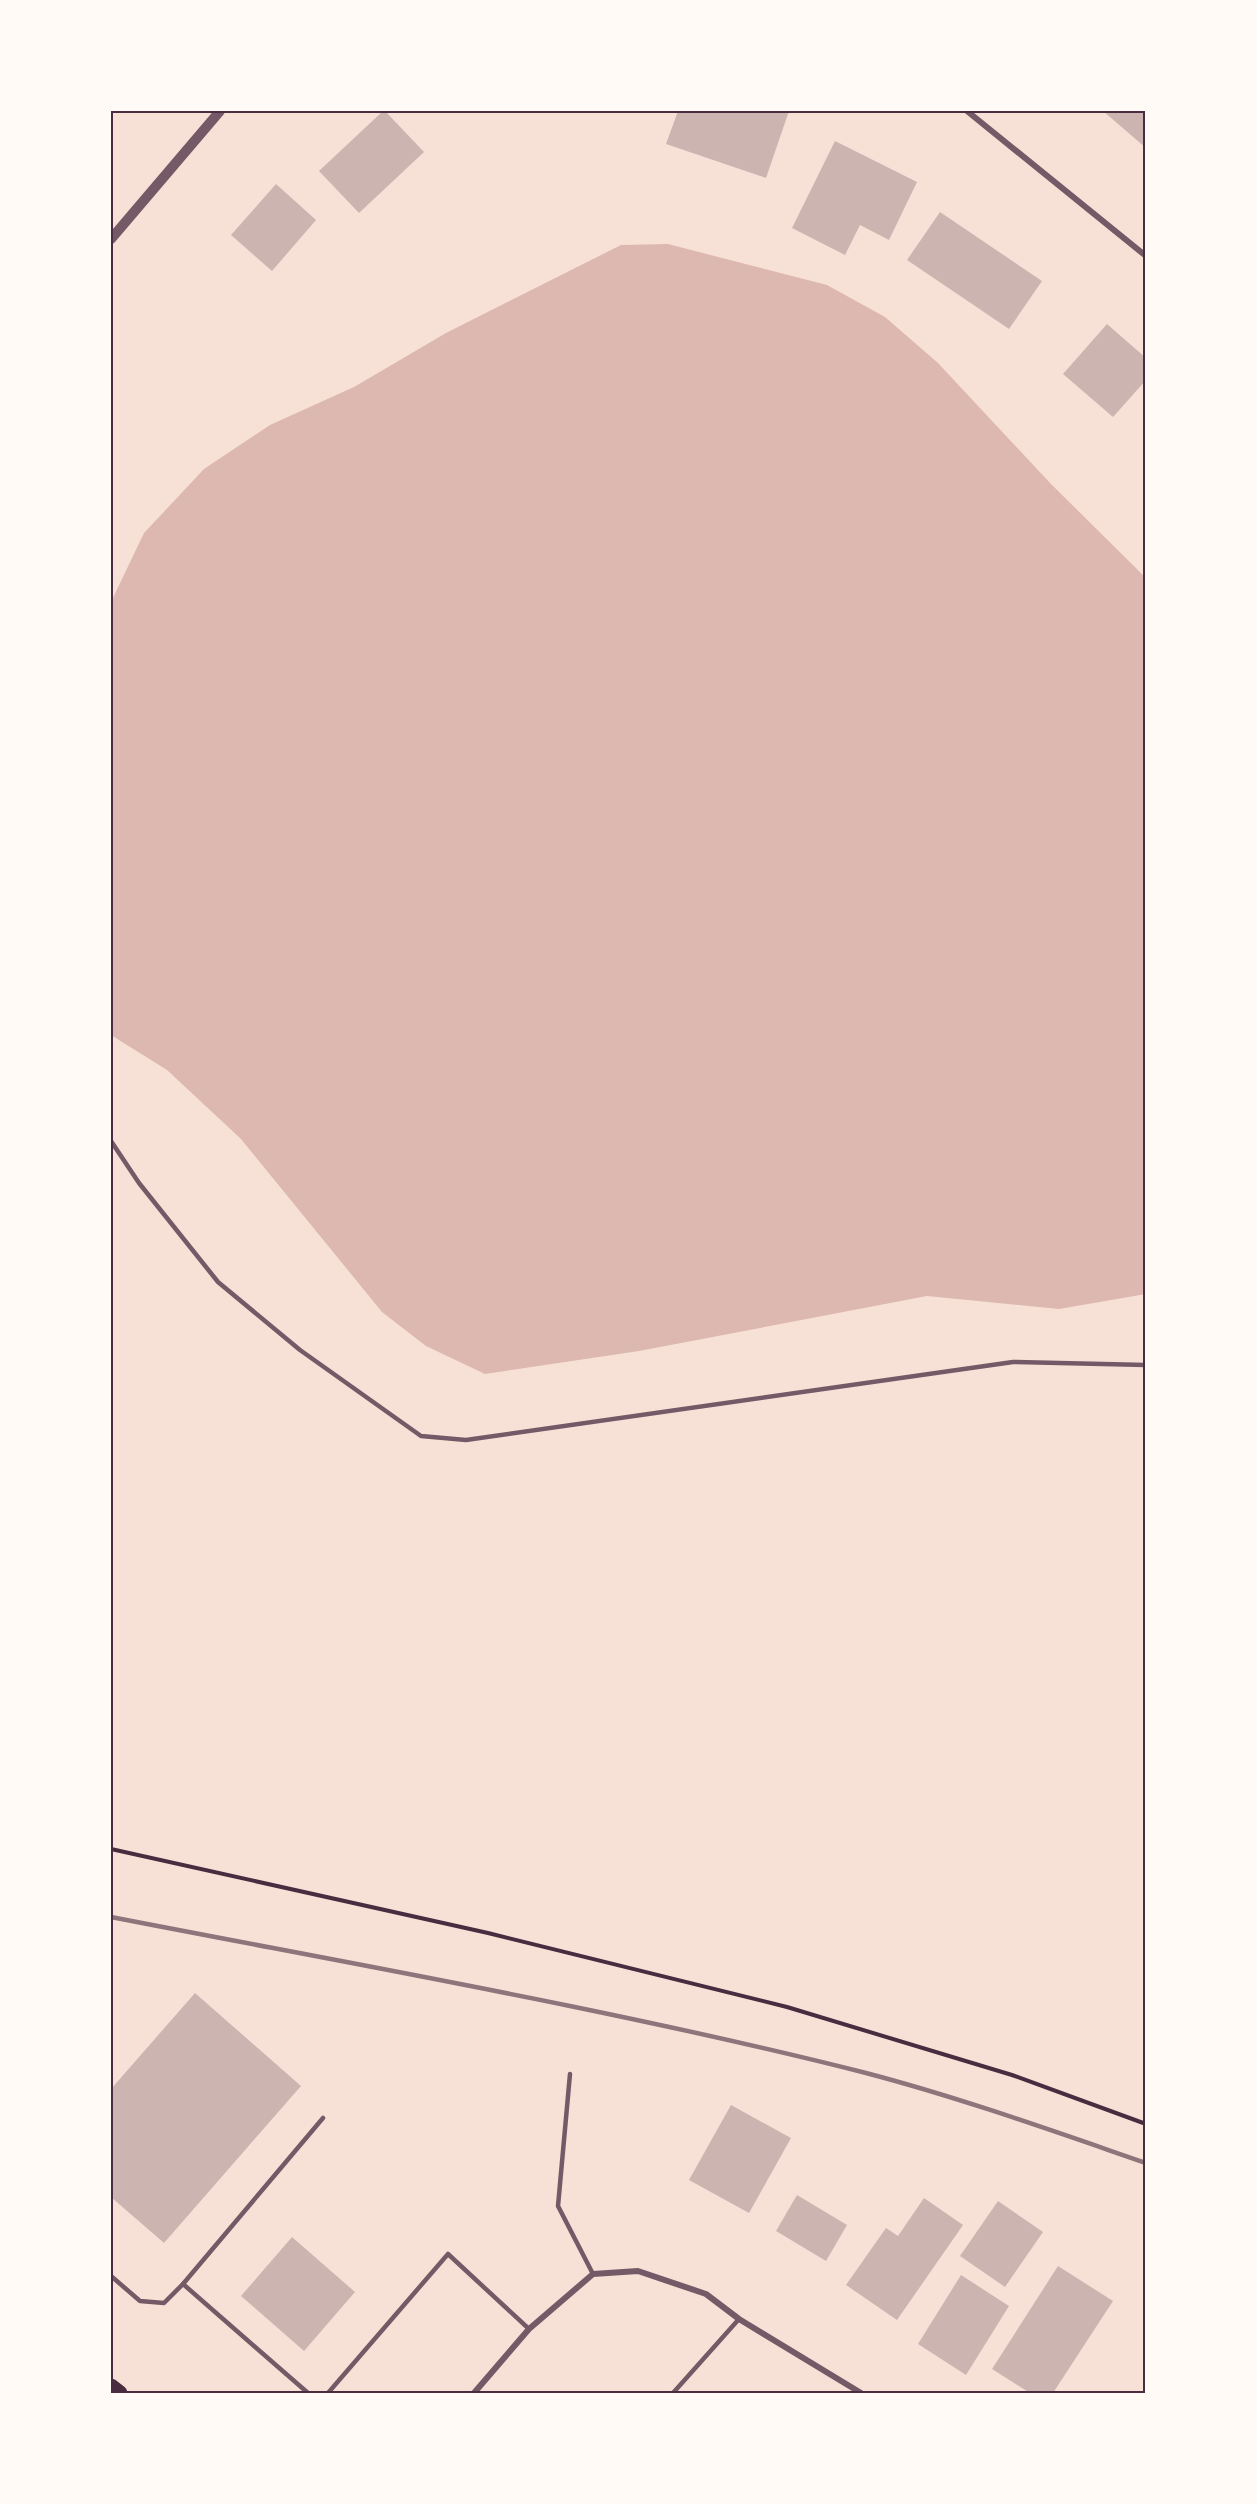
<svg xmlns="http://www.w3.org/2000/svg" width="1257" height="2504" viewBox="0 0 1257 2504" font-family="'Archivo Narrow',sans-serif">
	<rect width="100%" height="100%" fill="#f7e1d7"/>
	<polygon fill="#dcb8b0" points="668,244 827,285 885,317 938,363 1051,484 1146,578 1146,1294 1059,1309 927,1296 639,1351 485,1374 426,1346 382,1312 241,1139 167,1070 111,1035 111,602 144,533 204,469 270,425 354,387 446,333 621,245"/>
	<g fill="#ccb4b1">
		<polygon points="383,111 385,111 424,152 359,213 319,171"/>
		<polygon points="678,111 789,111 766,178 666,144"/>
		<polygon points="1103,111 1146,111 1146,148"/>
		<polygon points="835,141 917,182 889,240 860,225 845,255 792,228"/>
		<polygon points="276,184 316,220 272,271 231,235"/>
		<polygon points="940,212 1042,281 1009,329 907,260"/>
		<polygon points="1107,324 1146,358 1146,380 1113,417 1063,374"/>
		<polygon points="195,1993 301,2086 164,2243 111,2197 111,2089"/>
		<polygon points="731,2105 791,2138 749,2213 689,2180"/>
		<polygon points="797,2195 847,2225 826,2261 776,2231"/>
		<polygon points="924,2198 963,2225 897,2320 846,2285 886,2228 898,2236"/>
		<polygon points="998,2201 1043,2232 1005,2287 960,2256"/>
		<polygon points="292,2237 355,2292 304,2351 241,2296"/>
		<polygon points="1058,2266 1113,2301 1053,2393 1030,2393 992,2369"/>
		<polygon points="961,2275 1009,2306 966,2375 918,2344"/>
	</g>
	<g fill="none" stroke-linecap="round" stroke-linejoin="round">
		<polyline stroke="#4a2c40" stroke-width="4" points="111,1849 488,1933 787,2007 1012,2075 1146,2124"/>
		<g stroke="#755966" stroke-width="4.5">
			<polyline points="111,1141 139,1183 218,1282 300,1350 421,1436 466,1440 1013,1362 1146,1365"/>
			<polyline points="570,2074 558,2206 593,2274"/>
			<polyline points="111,2276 140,2301 164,2303 183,2284 323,2118"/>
			<polyline points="183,2284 308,2393"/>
			<polyline points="328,2393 448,2254 529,2329"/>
			<polyline points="673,2393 739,2319"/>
		</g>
		<g stroke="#755966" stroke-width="6">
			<polyline points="967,111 1146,256"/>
			<polyline points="474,2393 529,2329 593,2274 638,2271 706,2294 739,2319 861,2393"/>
		</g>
		<polyline stroke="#755966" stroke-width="10" points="111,239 220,111"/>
		<polyline stroke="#4a2c40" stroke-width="15" points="111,2386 120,2393"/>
		<path stroke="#8f747c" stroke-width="4.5" d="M 111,1917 C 363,1966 617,2010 866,2073 C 961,2098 1053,2131 1146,2163"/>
	</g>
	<rect width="1257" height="2504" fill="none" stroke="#fffaf5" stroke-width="225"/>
	<rect x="112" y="112" width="1032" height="2280" fill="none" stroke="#4a2c40" stroke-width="2"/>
</svg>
